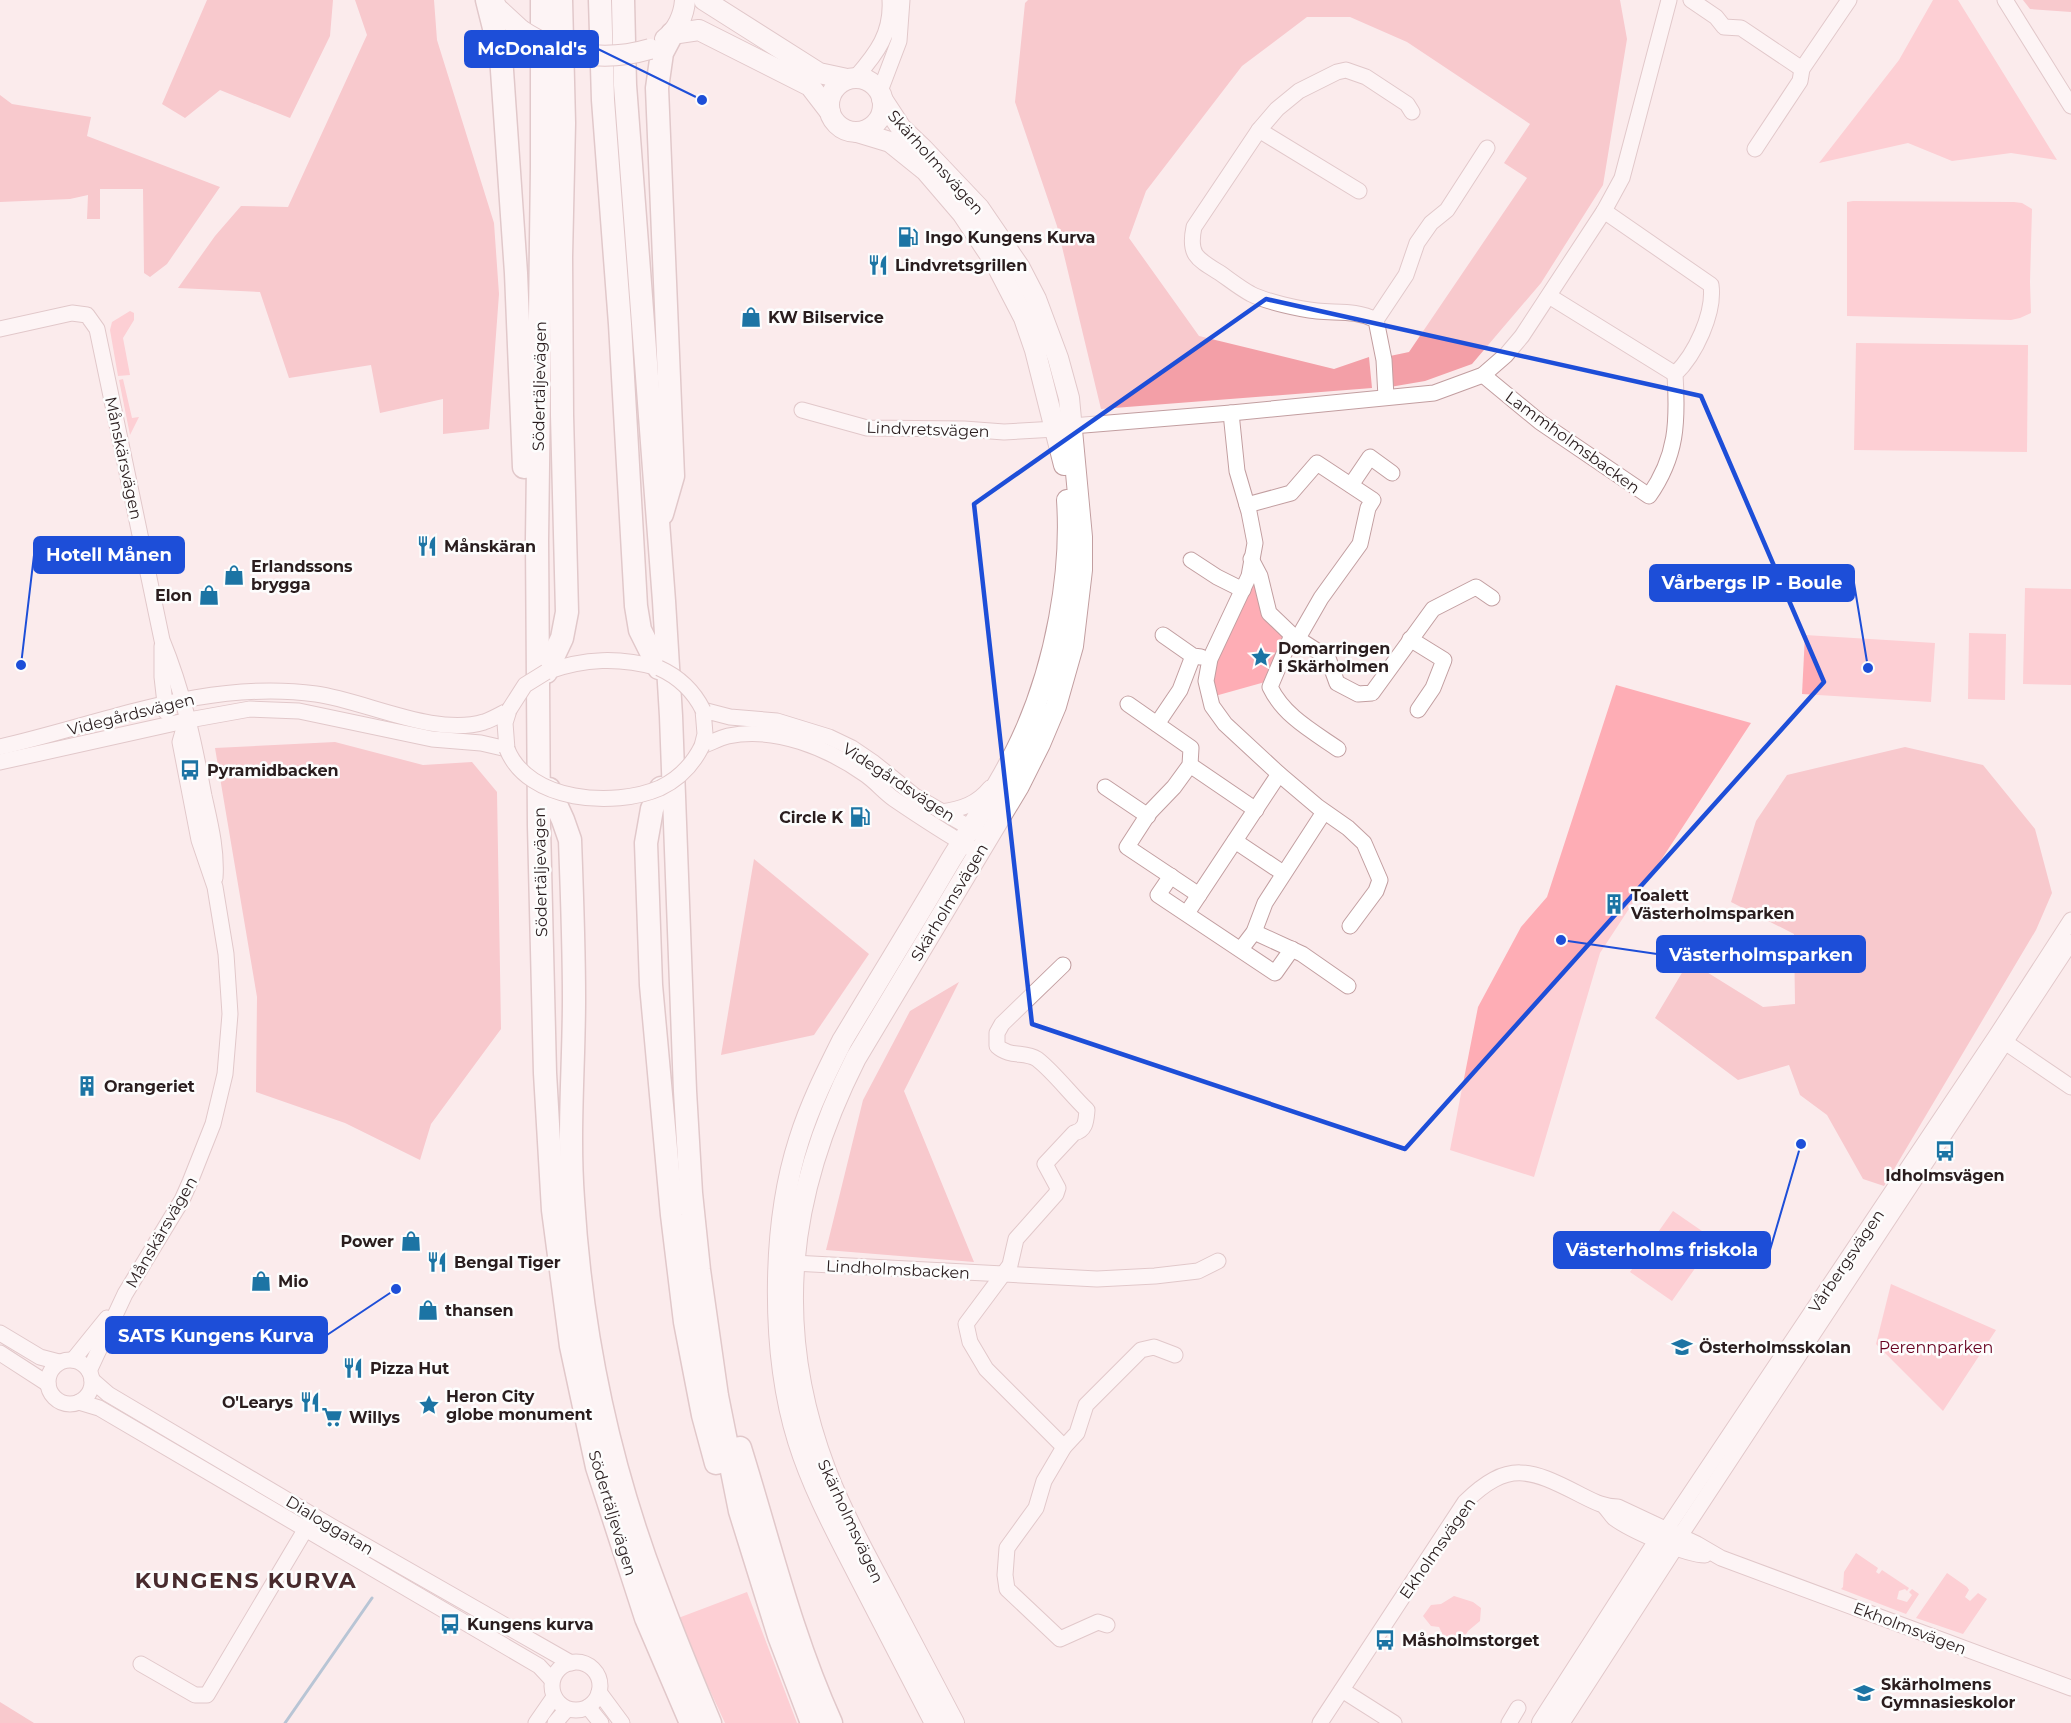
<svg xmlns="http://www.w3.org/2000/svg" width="2071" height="1723" viewBox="0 0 2071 1723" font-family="Montserrat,sans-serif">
	<rect width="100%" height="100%" fill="#fbebec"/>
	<g fill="#feadb5">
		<polygon points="1933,0 1958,0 2057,160 2011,153 1952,161 1908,143 1819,163 1899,60"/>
		<polygon points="1853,201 2014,202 2022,203 2032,209 2030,282 2031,313 2020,318 2011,320 1847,316 1847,202"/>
		<polygon points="130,311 134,313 134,320 123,338 130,375 118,376 110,330 112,322"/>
		<polygon points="1856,343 2028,345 2027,452 1854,450"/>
		<polygon points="123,379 132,418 139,417 130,435 119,380"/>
		<polygon points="1257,576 1287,637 1265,682 1215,696 1212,683 1215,663"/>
		<polygon points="2025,588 2071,589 2071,685 2023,684"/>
		<polygon points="1969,633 2006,634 2005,700 1968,699"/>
		<polygon points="1805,635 1935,643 1931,702 1802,694"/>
		<polygon points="1616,685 1751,723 1600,953 1534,1177 1450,1150 1478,1007 1521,927 1547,897"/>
		<polygon points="1673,1211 1715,1240 1672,1301 1630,1272"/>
		<polygon points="1891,1284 1996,1330 1943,1411 1876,1344"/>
		<polygon points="1856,1553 1878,1568 1876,1572 1879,1574 1882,1570 1909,1588 1907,1591 1905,1589 1899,1591 1897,1599 1907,1602 1912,1595 1909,1592 1912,1589 1919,1594 1906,1614 1841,1589 1843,1587 1844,1572"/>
		<polygon points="1947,1573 1967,1587 1969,1590 1965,1597 1970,1601 1978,1593 1987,1599 1963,1634 1916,1618"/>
		<polygon points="747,1592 797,1723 725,1723 705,1680 699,1683 673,1620"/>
		<polygon points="1454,1596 1473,1602 1481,1608 1480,1621 1468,1631 1462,1641 1445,1639 1439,1627 1431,1626 1423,1616 1431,1605 1441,1604"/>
	</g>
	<g fill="#f39fa7">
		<polygon points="207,0 333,0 330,36 290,118 220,90 185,118 162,104"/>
		<polygon points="355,0 434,0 437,40 494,223 499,294 489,429 443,434 443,399 380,413 371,365 289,378 260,292 178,288 215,236 241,206 288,207 367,35"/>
		<polygon points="1028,0 1620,0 1627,39 1603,185 1541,283 1472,364 1425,381 1390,387 1390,356 1409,352 1527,178 1504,163 1530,124 1407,42 1350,17 1307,17 1242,66 1146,191 1129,238 1199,336 1334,369 1369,357 1372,388 1101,409 1057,226 1015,102 1025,3"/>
		<polygon points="2023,0 2071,0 2071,12 2030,9"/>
		<polygon points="0,95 12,104 91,117 87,136 220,187 167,264 150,277 144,273 143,189 100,189 100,219 87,219 88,195 70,199 0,202"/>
		<polygon points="335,742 423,765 472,762 497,792 501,1029 431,1124 420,1160 345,1123 256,1092 257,997 215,748"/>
		<polygon points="1905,747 1983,765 2035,829 2052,893 2036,930 1884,1186 1863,1179 1827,1115 1800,1095 1789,1065 1738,1080 1655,1018 1689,961 1763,1007 1795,1004 1794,934 1731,902 1756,821 1787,775"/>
		<polygon points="754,859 869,954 814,1035 721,1055"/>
		<polygon points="959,982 904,1091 974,1262 826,1250 863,1100 910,1011"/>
		<polygon points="0,1702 34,1723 0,1723"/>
	</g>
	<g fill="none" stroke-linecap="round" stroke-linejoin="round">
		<polyline stroke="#6797b8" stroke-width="3" points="285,1723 372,1598"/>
		<g stroke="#c29ea0" stroke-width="17">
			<g id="minor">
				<polyline points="1691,0 1716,17 1724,27 1741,28 1802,69"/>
				<polyline points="2005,0 2071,106"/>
				<path d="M 856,77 C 877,53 892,33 890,0"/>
				<polyline points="880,91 899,41 902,0"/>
				<polyline points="1259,130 1359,191"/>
				<polyline points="1755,149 1800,81 1802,69 1849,0"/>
				<polyline points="1549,296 1675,374"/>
				<polyline points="1376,320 1406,275 1417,243 1431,223 1447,210 1487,148"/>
				<path d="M 0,329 L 72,313 L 87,315 L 97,329 L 162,640 C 183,691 194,742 204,796 C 210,823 217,850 215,878"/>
				<path d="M 1483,375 L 1540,422 L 1649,496 C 1677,456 1678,422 1675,374 C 1695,355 1715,313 1711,285 L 1604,211"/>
				<path d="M 1386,397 L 1384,360 L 1376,320 C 1356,310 1339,313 1317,311 C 1299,309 1267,302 1251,294 C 1240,288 1230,280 1220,273 C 1197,259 1188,255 1194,227 L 1259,130 L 1277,109 L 1299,91 L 1337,72 L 1346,70 L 1366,77 L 1407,104 L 1412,112"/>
				<polyline points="802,410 867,428 964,429 1004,432 1056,429"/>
				<polyline points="1231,413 1237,471 1249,512 1255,543 1249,576 1210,659 1206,681 1212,706 1225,724 1279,774 1318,807 1348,828 1364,843 1380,880 1376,891 1350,926"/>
				<polyline points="1072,426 1231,413 1434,393 1483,375 1506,355 1522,336 1604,211 1622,178 1669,0"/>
				<polyline points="1351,485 1370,457 1392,473"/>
				<polyline points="1247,505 1291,493 1317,463 1373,500 1368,508 1360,544 1321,598 1298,638"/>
				<path d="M 1251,559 L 1260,576 L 1269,613 L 1292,635 L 1270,687 C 1284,716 1312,731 1338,749"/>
				<polyline points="1191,560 1217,577 1243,590"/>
				<polyline points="1163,635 1193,656 1201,657"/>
				<polyline points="1292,635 1328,658 1337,683 1358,694 1372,693 1433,609 1476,587 1492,598"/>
				<polyline points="1410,639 1444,660 1433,688 1418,710"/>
				<polyline points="162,646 162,677 166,712"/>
				<path d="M 546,672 C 585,658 619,657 659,668"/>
				<polyline points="1128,704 1191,748 1190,765 1174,787 1149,813 1127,847 1199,895"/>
				<polyline points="1157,724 1180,690 1193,656"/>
				<polyline points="702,746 705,734 703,710 730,717 777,721 829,737 852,748 874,763 915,796 979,833"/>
				<path d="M 702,746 C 711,743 719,738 728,736 C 775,726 828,748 866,775 C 876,782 884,792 894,799 C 919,816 945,833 971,848"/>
				<path d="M 0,747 C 105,723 206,679 316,694 C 366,701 435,737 484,722 C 493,719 501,714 509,710"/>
				<polyline points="0,762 189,720 250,709 299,711 432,739 481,743 507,749 505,723 509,710"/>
				<polyline points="1190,765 1256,810"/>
				<polyline points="1105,787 1148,816"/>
				<path d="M 941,812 C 962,809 977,804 990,788"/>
				<polyline points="1235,841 1283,873"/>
				<polyline points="1171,876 1158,895 1275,973 1292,949"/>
				<polyline points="1187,913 1279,774"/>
				<polyline points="1254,932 1302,954 1348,986"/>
				<polyline points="1241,949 1254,932 1265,903 1324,812"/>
				<path d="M 1063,965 L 1002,1024 L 997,1033 L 997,1046 C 1010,1058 1025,1051 1037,1059 C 1053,1071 1072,1096 1087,1110 C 1086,1121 1086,1130 1074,1133 L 1045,1164 L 1058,1188 L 1056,1194 L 1016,1239 L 1010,1265 L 966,1324 L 970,1342 L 986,1369 L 1064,1447"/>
				<polyline points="1999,1038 2071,1087"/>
				<polyline points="793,1263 1097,1279 1155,1276 1198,1271 1218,1261"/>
				<polyline points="0,1333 40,1357 59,1362"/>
				<polyline points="0,1353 48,1384"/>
				<circle cx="70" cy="1382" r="22"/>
				<polyline points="73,1360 107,1318"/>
				<polyline points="89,1371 125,1294 182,1200 190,1182 213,1124 225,1074 230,1014 226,954 215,887 199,840 180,742 184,728 189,720"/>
				<polyline points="92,1380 108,1394 331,1526 571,1663"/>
				<polyline points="79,1402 99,1408 539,1666 552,1680"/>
				<path d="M 1605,1507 C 1608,1510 1611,1515 1614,1518 C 1630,1530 1686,1555 1705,1555"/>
				<polyline points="1666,1530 1996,1036 2071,920"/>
				<polyline points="1680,1536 2071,942"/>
				<polyline points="1107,1625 1098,1622 1060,1639 1007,1589 1005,1575 1007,1548 1036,1508 1044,1481 1064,1447 1077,1433 1086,1405 1141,1350 1154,1347 1175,1355"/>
				<circle cx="576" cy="1686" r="24"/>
				<polyline points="141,1664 195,1695 207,1695 311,1520"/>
				<polyline points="1342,1690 1394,1723"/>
				<polyline points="599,1692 622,1723"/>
				<polyline points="588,1707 601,1723"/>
				<polyline points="536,1723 554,1697"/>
				<polyline points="555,1723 567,1709"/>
				<path d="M 1320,1723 L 1465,1502 C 1508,1460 1530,1469 1579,1494 C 1593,1501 1603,1507 1618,1507 L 1697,1544 L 1721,1558 L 2071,1688"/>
				<polyline points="1509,1723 1518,1708"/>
			</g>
		</g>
		<g stroke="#c29ea0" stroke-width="22">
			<g id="major">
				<polyline points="493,0 497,8 521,30"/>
				<polyline points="704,0 819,73 847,79"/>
				<polyline points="672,34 699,30 810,86 830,112"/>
				<path d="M 665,39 C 677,31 684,15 685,0"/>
				<circle cx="856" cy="105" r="27"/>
				<path d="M 882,99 L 901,128 L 923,149 L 979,208 L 1020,268 L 1036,299 L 1058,358 L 1069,398 L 1082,537 L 1082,570 L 1073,646 L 1056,706 L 1040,744 L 1019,786 L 856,1058 C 787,1194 771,1327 826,1471 C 842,1512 863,1551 884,1590 C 907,1634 931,1679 954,1723"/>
				<polyline points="857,132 890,142 926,171 962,213 996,264 1024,318 1035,350 1064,465"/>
				<path d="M 935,1723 C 910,1675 885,1626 860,1578 C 837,1533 813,1489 798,1441 C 771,1354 771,1227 799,1140 C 810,1105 826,1073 842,1041 C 878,981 915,921 950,861 C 976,819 1005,777 1025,731 C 1055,663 1072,575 1067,500"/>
				<polyline points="1542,1723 1666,1530"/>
				<polyline points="1559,1723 1680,1536"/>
			</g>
		</g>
		<g stroke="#c29ea0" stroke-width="25">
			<g id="highway">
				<polyline points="487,0 501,56 516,273 524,467"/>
				<polyline points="542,0 542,167 537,540 539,826 545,1073 553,1210 571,1346 597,1467 646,1618 691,1723"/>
				<polyline points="600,0 603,100 620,324 636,606 640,630 659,668"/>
				<polyline points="623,0 625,85 664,601 671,716 685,1091 691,1193 699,1270 717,1396 740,1511 779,1636 812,1723"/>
				<polyline points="662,514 673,476 657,88 662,53 672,34"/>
				<polyline points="546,672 562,638 567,612 562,415 561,257 564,123 561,0"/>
				<polyline points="661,788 652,809 646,843 651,985 672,1215 685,1322 703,1415 716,1463"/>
				<path d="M 549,789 L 563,820 L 570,840 C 572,893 574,946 574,999 C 574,1065 568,1132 573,1199 C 581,1331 609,1465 656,1588 C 673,1634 691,1678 710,1723"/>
				<path d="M 740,1448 C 769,1541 791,1635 831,1723"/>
			</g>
		</g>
		<use href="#minor" stroke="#fff" stroke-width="15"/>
		<use href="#major" stroke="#fff" stroke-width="20"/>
		<use href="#highway" stroke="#fff" stroke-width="22"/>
		<g stroke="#c29ea0" stroke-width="17" stroke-linecap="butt">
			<g id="minor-bridge">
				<path d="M 659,668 C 679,677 693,690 703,710"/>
				<polyline points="509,710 525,685 546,672"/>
				<path d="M 507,749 C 528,802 614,808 660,788 C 679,779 693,764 702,746"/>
			</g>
		</g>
		<g stroke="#c29ea0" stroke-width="22" stroke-linecap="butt">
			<path id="major-bridge" d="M 521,30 C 559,56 606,62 650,49"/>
		</g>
		<use href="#minor-bridge" stroke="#fff" stroke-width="15"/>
		<use href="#major-bridge" stroke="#fff" stroke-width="20"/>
	</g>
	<path d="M0 0H2071V1723H0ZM 1266,299 L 1701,396 L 1824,682 L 1405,1149 L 1032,1024 L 974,504 Z" fill="#fbebec" fill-opacity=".55" fill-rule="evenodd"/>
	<path fill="none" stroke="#1d4ed8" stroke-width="4.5" stroke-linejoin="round" d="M 1266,299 L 1701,396 L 1824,682 L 1405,1149 L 1032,1024 L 974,504 Z"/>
	<defs>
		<g id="fuel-bare" transform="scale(1.62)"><path d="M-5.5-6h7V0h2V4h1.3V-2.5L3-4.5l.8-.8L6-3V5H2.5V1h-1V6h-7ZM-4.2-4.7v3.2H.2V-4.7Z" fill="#1c74a4" stroke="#fdfdfd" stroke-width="2.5" paint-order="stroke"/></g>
		<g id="restaurant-bare" transform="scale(1.62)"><path d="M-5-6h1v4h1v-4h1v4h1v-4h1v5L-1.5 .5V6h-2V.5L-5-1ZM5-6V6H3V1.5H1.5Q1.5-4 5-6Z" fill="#1c74a4" stroke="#fdfdfd" stroke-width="2.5" paint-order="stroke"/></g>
		<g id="shop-bare" transform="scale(1.62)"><path d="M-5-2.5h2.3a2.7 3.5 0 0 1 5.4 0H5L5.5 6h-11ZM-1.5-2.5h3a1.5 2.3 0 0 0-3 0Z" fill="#1c74a4" stroke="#fdfdfd" stroke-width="2.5" paint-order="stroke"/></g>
		<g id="sight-bare" transform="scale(1.62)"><path d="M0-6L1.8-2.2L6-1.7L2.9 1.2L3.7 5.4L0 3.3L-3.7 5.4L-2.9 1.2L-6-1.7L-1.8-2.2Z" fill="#1c74a4" stroke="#fdfdfd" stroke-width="2.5" paint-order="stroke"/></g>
		<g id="bus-bare" transform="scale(1.62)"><path d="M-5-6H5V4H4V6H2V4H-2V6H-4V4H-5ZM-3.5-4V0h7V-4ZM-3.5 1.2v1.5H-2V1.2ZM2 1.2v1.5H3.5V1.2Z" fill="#1c74a4" stroke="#fdfdfd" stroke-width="2.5" paint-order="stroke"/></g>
		<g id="building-bare" transform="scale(1.62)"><path d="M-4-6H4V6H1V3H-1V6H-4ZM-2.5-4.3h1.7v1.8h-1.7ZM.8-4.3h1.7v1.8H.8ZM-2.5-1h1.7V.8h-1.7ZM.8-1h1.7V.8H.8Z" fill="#1c74a4" stroke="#fdfdfd" stroke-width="2.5" paint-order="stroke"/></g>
		<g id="school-bare" transform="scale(1.62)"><path d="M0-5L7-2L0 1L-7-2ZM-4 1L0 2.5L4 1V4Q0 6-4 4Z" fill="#1c74a4" stroke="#fdfdfd" stroke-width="2.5" paint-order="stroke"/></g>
		<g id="supermarket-bare" transform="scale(1.62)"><path d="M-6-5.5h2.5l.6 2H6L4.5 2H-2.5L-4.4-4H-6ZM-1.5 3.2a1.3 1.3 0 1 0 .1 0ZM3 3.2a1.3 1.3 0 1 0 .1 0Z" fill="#1c74a4" stroke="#fdfdfd" stroke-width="2.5" paint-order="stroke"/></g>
	</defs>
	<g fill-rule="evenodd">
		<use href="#fuel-bare" x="908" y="237"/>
		<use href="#restaurant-bare" x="878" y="265"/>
		<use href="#shop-bare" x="751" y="317"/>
		<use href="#restaurant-bare" x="427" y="546"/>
		<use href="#shop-bare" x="234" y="575"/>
		<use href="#shop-bare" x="209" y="595"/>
		<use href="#sight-bare" x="1261" y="657"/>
		<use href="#bus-bare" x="190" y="770"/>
		<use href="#fuel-bare" x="860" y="817"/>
		<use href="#building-bare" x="1614" y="904"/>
		<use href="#building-bare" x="87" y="1086"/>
		<use href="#bus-bare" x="1945" y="1151"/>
		<use href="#shop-bare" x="411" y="1241"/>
		<use href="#restaurant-bare" x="437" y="1262"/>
		<use href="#shop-bare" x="261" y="1281"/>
		<use href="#shop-bare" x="428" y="1310"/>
		<use href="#school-bare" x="1682" y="1347"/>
		<use href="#restaurant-bare" x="353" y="1368"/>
		<use href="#restaurant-bare" x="310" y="1402"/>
		<use href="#sight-bare" x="429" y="1405"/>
		<use href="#supermarket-bare" x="332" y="1417"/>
		<use href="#bus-bare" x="450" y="1624"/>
		<use href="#bus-bare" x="1385" y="1640"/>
		<use href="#school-bare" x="1864" y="1693"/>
	</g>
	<g text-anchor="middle" stroke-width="5" stroke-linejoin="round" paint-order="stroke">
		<g font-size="16" fill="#2a1d1e" stroke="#fdfdfd">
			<text transform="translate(936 162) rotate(48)" y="6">Skärholmsvägen</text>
			<text transform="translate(539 386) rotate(-89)" y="6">Södertäljevägen</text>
			<text transform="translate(928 429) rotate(2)" y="6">Lindvretsvägen</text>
			<text transform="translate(1573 442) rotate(36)" y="6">Lammholmsbacken</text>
			<text transform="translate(124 458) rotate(78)" y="6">Månskärsvägen</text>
			<text transform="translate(131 714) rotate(-14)" y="6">Videgårdsvägen</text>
			<text transform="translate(899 782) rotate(33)" y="6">Videgårdsvägen</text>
			<text transform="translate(540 872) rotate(-91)" y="6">Södertäljevägen</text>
			<text transform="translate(949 902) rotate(-59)" y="6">Skärholmsvägen</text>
			<text transform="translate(161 1232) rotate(-60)" y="6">Månskärsvägen</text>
			<text transform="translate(1846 1261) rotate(-56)" y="6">Vårbergsvägen</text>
			<text transform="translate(898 1269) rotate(3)" y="6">Lindholmsbacken</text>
			<text transform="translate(613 1513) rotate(73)" y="6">Södertäljevägen</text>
			<text transform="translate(851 1521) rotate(65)" y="6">Skärholmsvägen</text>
			<text transform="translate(330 1525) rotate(31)" y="6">Dialoggatan</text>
			<text transform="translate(1437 1548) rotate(-55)" y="6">Ekholmsvägen</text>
			<text transform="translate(1910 1628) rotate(21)" y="6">Ekholmsvägen</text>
		</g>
		<g font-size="16" font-weight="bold" fill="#2a1d1e" stroke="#fdfdfd" text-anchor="start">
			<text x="925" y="243">Ingo Kungens Kurva</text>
			<text x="895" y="271">Lindvretsgrillen</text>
			<text x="768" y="323">KW Bilservice</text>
			<text x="444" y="552">Månskäran</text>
			<text x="251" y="572">Erlandssons<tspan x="251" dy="18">brygga</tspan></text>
			<text x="192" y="601" text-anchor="end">Elon</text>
			<text x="1278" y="654">Domarringen<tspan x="1278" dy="18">i Skärholmen</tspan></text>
			<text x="207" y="776">Pyramidbacken</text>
			<text x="843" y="823" text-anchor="end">Circle K</text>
			<text x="1631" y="901">Toalett<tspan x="1631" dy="18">Västerholmsparken</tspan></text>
			<text x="104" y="1092">Orangeriet</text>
			<text x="1945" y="1181" text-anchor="middle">Idholmsvägen</text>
			<text x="394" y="1247" text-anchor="end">Power</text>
			<text x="454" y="1268">Bengal Tiger</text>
			<text x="278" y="1287">Mio</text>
			<text x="445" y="1316">thansen</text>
			<text x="1699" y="1353">Österholmsskolan</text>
			<text x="370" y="1374">Pizza Hut</text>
			<text x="446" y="1402">Heron City<tspan x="446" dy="18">globe monument</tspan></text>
			<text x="293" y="1408" text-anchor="end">O'Learys</text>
			<text x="349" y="1423">Willys</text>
			<text x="467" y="1630">Kungens kurva</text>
			<text x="1402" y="1646">Måsholmstorget</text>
			<text x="1881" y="1690">Skärholmens<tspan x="1881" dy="18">Gymnasieskolor</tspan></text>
		</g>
		<g font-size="16" fill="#680221" stroke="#fdfdfd">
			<text x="1936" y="1353">Perennparken</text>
		</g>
		<g font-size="22" font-weight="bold" letter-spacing="1.5" fill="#492b2e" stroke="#fdfdfd">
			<text x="246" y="1588">KUNGENS KURVA</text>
		</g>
	</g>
	<path fill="none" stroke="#1d4ed8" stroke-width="2" d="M702 100L598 49M21 665L34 555M1868 668L1854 583M1561 940L1657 954M1801 1144L1770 1250M396 1289L327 1335"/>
	<g fill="#1d4ed8" stroke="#fdfdfd" stroke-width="2">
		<circle cx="702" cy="100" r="6"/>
		<circle cx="21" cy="665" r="6"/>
		<circle cx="1868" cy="668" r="6"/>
		<circle cx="1561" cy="940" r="6"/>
		<circle cx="1801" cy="1144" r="6"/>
		<circle cx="396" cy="1289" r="6"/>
	</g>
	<g fill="#1d4ed8" stroke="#1d4ed8" stroke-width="2">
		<rect x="465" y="31" width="133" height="36" rx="6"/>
		<rect x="34" y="537" width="150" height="36" rx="6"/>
		<rect x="1650" y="565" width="204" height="36" rx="6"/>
		<rect x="1657" y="936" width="208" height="36" rx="6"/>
		<rect x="1554" y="1232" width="216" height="36" rx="6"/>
		<rect x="106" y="1317" width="221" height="36" rx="6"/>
	</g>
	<g font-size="18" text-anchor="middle" font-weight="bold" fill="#fff">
		<text x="532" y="55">McDonald's</text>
		<text x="109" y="561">Hotell Månen</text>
		<text x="1752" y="589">Vårbergs IP - Boule</text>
		<text x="1761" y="961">Västerholmsparken</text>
		<text x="1662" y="1256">Västerholms friskola</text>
		<text x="216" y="1342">SATS Kungens Kurva</text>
	</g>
</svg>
